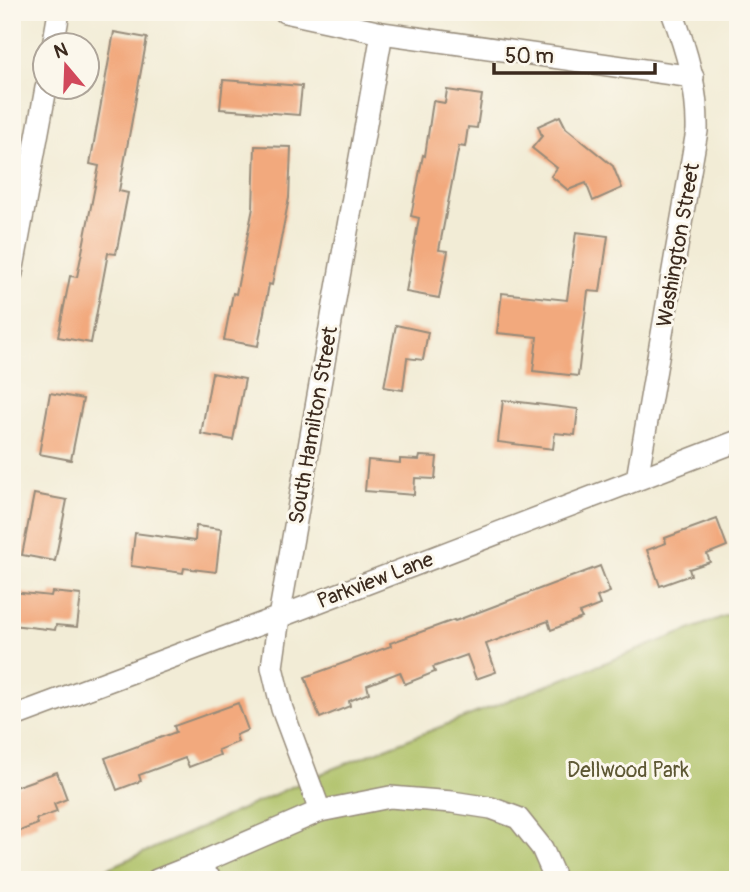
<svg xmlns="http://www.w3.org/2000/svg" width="750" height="892" viewBox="0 0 750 892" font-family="Pangolin,sans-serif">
	<rect width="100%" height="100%" fill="#fbf7ec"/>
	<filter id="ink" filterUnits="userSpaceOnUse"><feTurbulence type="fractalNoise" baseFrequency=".0143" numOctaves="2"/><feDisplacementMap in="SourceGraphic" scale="14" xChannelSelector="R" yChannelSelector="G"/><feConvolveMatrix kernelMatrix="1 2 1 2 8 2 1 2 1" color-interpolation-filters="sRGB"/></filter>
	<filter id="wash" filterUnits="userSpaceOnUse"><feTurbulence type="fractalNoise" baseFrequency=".00686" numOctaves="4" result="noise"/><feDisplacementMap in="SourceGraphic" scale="28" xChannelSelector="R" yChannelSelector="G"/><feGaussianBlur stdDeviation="1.57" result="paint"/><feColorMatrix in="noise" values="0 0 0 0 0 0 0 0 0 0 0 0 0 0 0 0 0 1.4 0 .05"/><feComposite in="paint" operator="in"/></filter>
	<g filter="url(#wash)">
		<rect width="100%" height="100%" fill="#f2ecd6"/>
		<polygon fill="#acbf63" stroke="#747440" stroke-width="2" points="738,611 738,880 82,880 332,769"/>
		<g id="blocks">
			<g fill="#f2a97d">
				<polygon points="114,32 147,38 119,191 128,193 116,254 108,253 91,343 58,337 70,276 77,277 99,166 90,164"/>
				<polygon points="223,80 302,86 299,115 220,109"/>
				<polygon points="447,90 482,95 477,128 468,127 465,147 459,146 439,250 448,251 439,298 406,292 419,218 411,216 423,155 425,156 433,101 445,103"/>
				<polygon points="560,116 566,128 613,166 622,188 593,201 586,183 568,190 551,176 557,168 532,148 542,136 538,126"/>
				<polygon points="255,146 291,147 289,198 272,285 269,284 258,346 224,340 233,293 236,294 253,208"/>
				<polygon points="576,232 608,236 600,292 588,291 578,376 533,371 537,337 497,333 502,293 567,300"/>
				<polygon points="396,325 428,332 423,360 407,358 403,390 384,387"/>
				<polygon points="212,373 245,379 233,440 201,434"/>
				<polygon points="50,393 83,399 71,460 39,454"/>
				<polygon points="503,400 578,409 575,435 555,433 553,449 498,442"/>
				<polygon points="420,456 437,457 435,479 415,478 414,495 365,491 368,460 400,463 400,459 419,460"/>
				<polygon points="34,494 67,500 55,561 22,555"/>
				<polygon points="717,519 727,546 707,554 710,562 689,569 691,575 660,586 647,550 666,543 665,538"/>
				<polygon points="196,526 221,529 216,572 184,568 183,573 131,566 135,533 195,541"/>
				<polygon points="600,566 610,592 597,597 600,605 579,613 582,618 551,630 548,621 486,644 496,672 476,679 467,655 433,667 435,672 405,684 400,672 367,685 369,693 349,701 350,706 320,718 305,677 391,646 390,643 454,620 455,621"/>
				<polygon points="12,592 51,596 52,592 81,595 77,627 56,625 55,630 12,625"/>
				<polygon points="238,703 248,730 236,735 238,742 218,750 220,755 189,767 185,758 139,775 141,781 117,790 105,758 176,732 174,726"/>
				<polygon points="57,772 67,799 54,804 57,812 36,819 38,824 12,834 12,788"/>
			</g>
		</g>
	</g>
	<g filter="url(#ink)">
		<use href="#blocks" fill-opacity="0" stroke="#968b7a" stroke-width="2"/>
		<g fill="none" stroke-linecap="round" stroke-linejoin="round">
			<g stroke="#968b7a" stroke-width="24">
				<g id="minor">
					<polyline points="285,12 382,33 693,77"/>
					<polyline points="53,46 59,12"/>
					<polyline points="12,273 46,88"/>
					<path d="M 637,479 L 697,131 C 698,90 687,51 672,12"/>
					<polyline points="12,717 279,617 738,441"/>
					<polyline points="320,811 282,709 272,667 279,617 382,33"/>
					<polyline points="195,865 212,880"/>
					<polyline points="157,880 195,865 320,811 390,797 452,802 491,808 518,818 542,848 556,880"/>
				</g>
			</g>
			<use href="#minor" stroke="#fff" stroke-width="21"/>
		</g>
	</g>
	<g text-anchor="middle" stroke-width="6" stroke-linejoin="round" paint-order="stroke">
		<g font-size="21" fill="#3b2a1e" stroke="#fbf7ec">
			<text transform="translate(678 245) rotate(-80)" y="7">Washington Street</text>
			<text transform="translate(313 425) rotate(-80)" y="7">South Hamilton Street</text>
			<text transform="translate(375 580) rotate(-21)" y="7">Parkview Lane</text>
		</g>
		<g font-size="21" fill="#5d5733" stroke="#fbf7ec">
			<text x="628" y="777">Dellwood Park</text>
		</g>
	</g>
	<rect width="750" height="892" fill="none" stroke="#fbf7ec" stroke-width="42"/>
	<g transform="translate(66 66) rotate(341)"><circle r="33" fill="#fbf7ec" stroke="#aea59a" stroke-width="2"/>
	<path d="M0-5L12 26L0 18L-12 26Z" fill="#d1495b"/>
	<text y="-10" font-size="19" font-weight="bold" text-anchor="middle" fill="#3b2a1e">N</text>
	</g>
	<path d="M494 63v10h161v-10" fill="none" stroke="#3b2a1e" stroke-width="3.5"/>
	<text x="505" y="63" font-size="21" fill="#3b2a1e" stroke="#fbf7ec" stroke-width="5" paint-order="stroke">50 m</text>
</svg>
